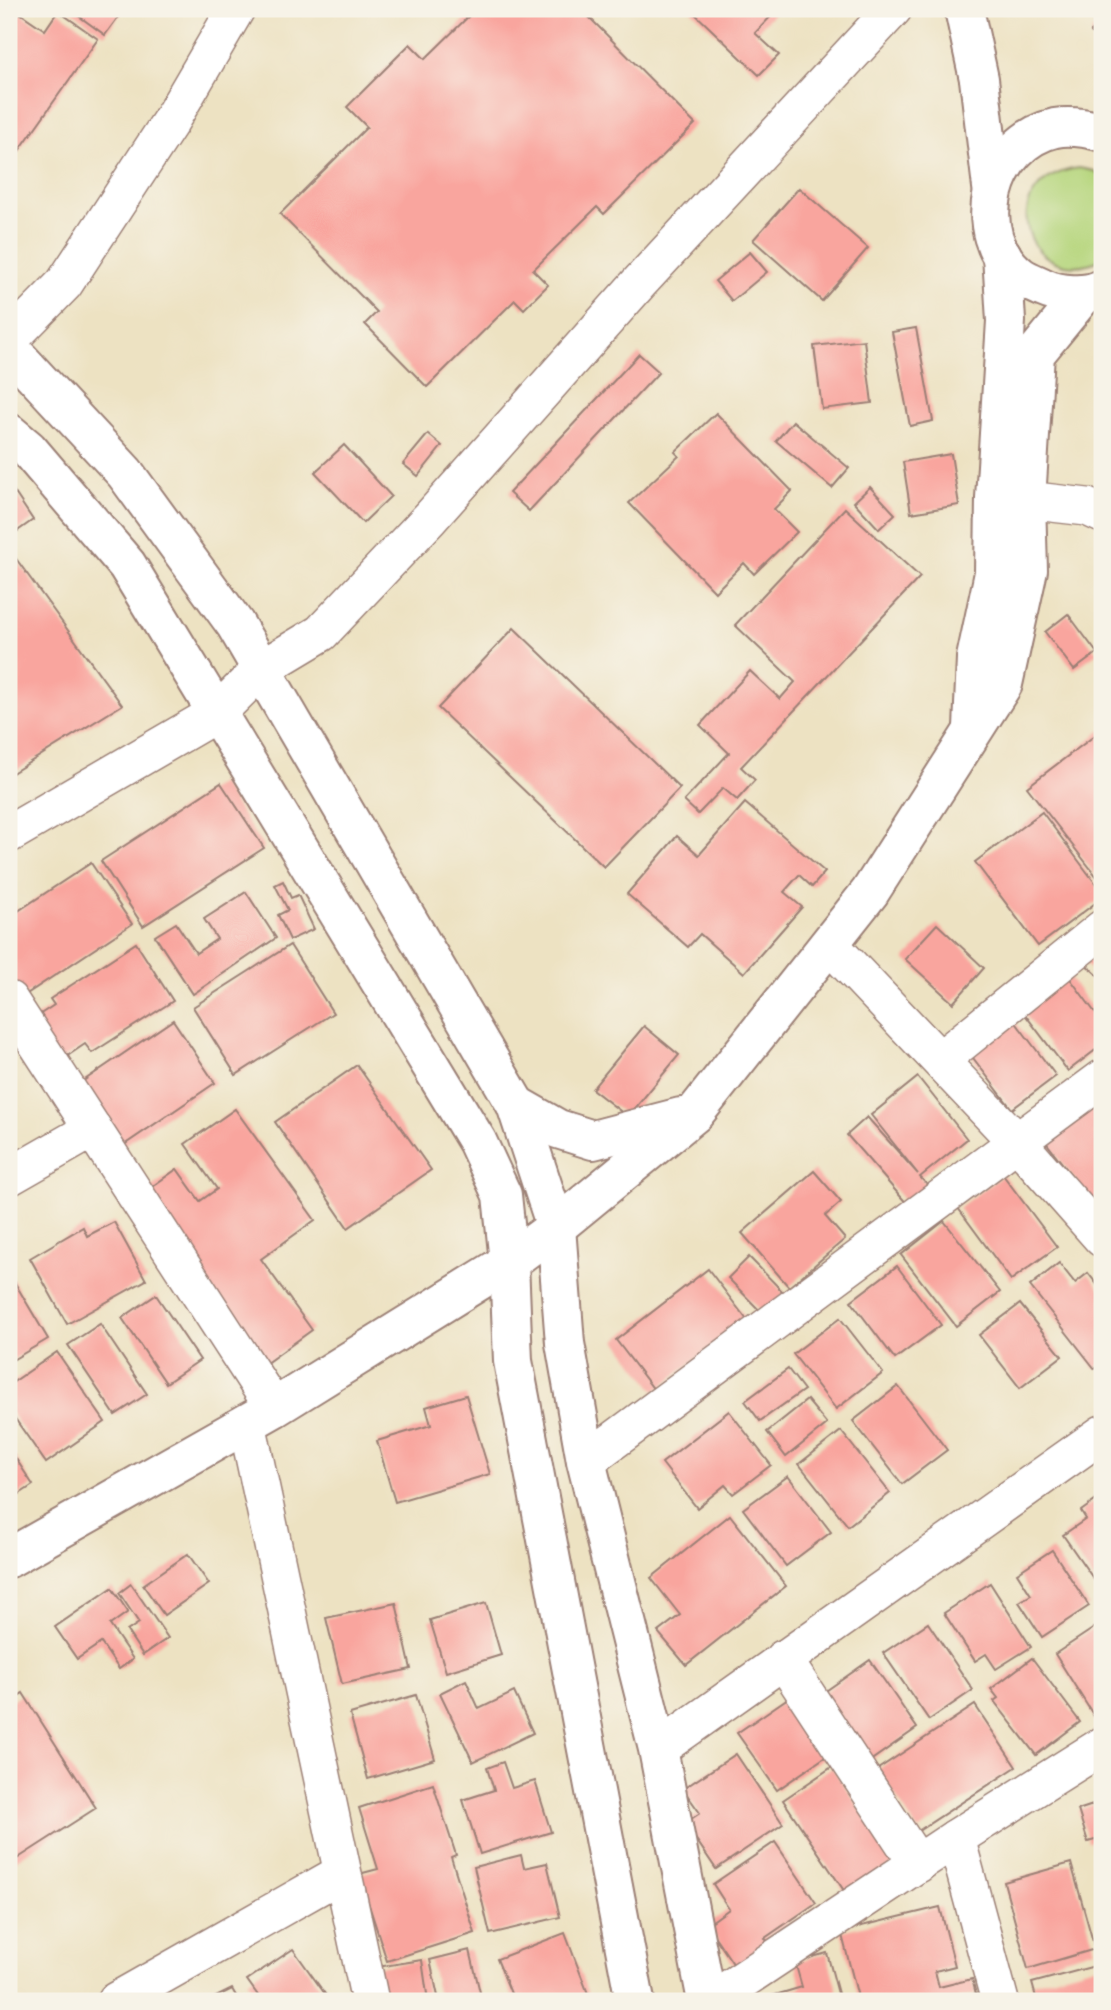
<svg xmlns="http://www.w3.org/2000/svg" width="1111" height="2010" viewBox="0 0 1111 2010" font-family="'Balsamiq Sans',sans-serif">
	<rect width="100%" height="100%" fill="#f7f3e8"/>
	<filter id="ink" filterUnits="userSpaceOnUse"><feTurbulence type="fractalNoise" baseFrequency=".0143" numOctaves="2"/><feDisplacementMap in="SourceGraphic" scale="14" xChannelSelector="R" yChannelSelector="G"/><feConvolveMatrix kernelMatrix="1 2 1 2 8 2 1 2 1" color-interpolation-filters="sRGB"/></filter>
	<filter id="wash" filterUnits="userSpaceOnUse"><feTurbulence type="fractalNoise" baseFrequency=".00686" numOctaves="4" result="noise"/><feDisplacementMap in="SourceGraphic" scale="28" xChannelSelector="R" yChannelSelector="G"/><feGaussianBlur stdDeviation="1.57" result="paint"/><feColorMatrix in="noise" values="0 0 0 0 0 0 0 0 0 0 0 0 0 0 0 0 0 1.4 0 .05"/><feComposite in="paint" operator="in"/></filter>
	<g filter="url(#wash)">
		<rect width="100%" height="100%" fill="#ede2c2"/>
		<path fill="#b6d67d" stroke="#807a54" stroke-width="2" d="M 1079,168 L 1094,171 L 1102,176 L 1102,259 C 1026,294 990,180 1079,168 Z"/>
		<g id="blocks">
			<g fill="#f9a59e">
				<polygon points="9,9 14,9 45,30 58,11 98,39 11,162 9,160"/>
				<polygon points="69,9 124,9 105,35"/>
				<polygon points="476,9 581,9 695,124 604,214 597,207 533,270 548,285 524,309 515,300 427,387 365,324 377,312 280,214 367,127 347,107 410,44 425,59"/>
				<polygon points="690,9 778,9 755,33 779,55 759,75"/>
				<polygon points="1091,9 1102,9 1102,48 1091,32 1102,24"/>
				<polygon points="799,188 868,248 822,301 753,240"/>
				<polygon points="750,252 767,272 732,301 715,281"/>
				<polygon points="916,328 933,421 910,426 892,332"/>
				<polygon points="864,340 872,403 822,409 814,346"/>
				<polygon points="639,354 659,372 529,511 509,493"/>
				<polygon points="716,413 792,491 774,509 797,532 754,574 744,563 715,592 629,503 679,456 675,452"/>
				<polygon points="793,421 849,468 832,488 776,441"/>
				<polygon points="428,434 442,446 418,476 403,464"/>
				<polygon points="344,445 391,496 363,523 315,472"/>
				<polygon points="951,454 959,505 911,513 903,462"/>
				<polygon points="11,487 33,520 9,537 9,488"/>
				<polygon points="870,487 895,514 879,529 854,502"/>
				<polygon points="845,508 920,577 741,767 755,780 737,800 723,788 698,814 684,801 729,753 700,725 750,671 780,699 795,682 735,625"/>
				<polygon points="9,549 122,705 9,775"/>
				<polygon points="1068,614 1097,653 1074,670 1045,632"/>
				<polygon points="514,628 680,788 604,867 438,708"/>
				<polygon points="1102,730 1102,881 1101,882 1027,787"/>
				<polygon points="221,783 264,848 143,926 101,861"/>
				<polygon points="745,803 825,872 812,887 799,875 784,892 802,907 744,973 700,934 688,947 627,894 677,836 699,855"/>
				<polygon points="1042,812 1102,892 1102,898 1038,946 975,862"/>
				<polygon points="91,863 132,924 16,1001 9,990 9,907 14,904 18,911"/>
				<polygon points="283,881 291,898 298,895 314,929 290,940 278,915 288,910 275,885"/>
				<polygon points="246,892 276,938 193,994 155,936 176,923 196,953 217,939 204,919"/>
				<polygon points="937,924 984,968 953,1003 905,959"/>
				<polygon points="136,943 173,1001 92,1053 85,1044 54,1065 27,1023 54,1005 50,999"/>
				<polygon points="290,945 333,1013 236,1075 193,1007"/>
				<polygon points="1102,945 1102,979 1085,964"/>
				<polygon points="1063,969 1102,1022 1102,1045 1068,1071 1017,1004"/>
				<polygon points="1011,1016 1056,1076 1012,1109 967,1050"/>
				<polygon points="173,1020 215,1083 115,1151 73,1088"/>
				<polygon points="644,1026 679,1055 628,1117 592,1089"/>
				<polygon points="357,1065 431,1170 348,1228 275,1122"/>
				<polygon points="918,1077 967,1139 920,1177 929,1187 908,1205 847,1135 867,1117 918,1174 871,1115"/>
				<polygon points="1091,1100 1102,1114 1102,1208 1099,1211 1042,1137"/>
				<polygon points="235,1109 315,1220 261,1259 312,1330 262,1366 140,1195 177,1169 200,1201 217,1189 185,1144"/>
				<polygon points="814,1171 841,1202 825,1216 845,1239 789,1287 742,1233"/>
				<polygon points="1003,1175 1057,1247 1011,1280 958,1208"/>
				<polygon points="944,1221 1000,1292 956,1326 901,1255"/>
				<polygon points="114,1222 146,1280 67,1324 30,1258 83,1227 87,1236"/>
				<polygon points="749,1257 785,1294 764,1315 728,1278"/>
				<polygon points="1059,1263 1075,1283 1088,1273 1102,1291 1102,1364 1095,1369 1030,1286"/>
				<polygon points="897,1266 941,1325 895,1359 851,1301"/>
				<polygon points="708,1269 747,1320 655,1391 616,1340"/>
				<polygon points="9,1273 48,1339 9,1362"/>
				<polygon points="156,1295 200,1360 166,1383 122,1318"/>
				<polygon points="1020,1304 1062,1356 1020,1388 979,1335"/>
				<polygon points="840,1318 883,1373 836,1409 793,1354"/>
				<polygon points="100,1324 147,1394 115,1415 68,1345"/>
				<polygon points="57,1352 105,1422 46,1463 9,1410 9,1385"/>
				<polygon points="788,1369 804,1390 760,1421 745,1401"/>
				<polygon points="898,1386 947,1450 902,1484 853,1421"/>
				<polygon points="466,1395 490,1474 395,1502 377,1441 431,1425 426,1407"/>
				<polygon points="807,1400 827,1424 786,1457 767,1432"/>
				<polygon points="729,1411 771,1465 733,1494 725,1485 697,1508 662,1463"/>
				<polygon points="841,1431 890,1493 848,1526 799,1464"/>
				<polygon points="9,1448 33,1485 9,1501"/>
				<polygon points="788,1476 831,1532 786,1566 743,1509"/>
				<polygon points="1102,1496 1102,1581 1097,1584 1063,1535 1086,1519 1081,1511"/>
				<polygon points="730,1515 786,1586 686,1665 658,1632 680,1615 651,1578"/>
				<polygon points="1052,1550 1089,1606 1042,1637 1019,1602 1031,1595 1017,1573"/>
				<polygon points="188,1554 209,1584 164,1615 143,1585"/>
				<polygon points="990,1583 1031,1647 996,1669 986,1654 975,1661 944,1613"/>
				<polygon points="131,1584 168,1638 143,1655 127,1631 139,1623 119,1593"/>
				<polygon points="112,1588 128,1612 110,1625 133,1659 119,1669 101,1643 77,1659 55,1627"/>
				<polygon points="396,1603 411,1669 342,1684 326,1618"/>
				<polygon points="486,1603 501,1655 446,1672 430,1620"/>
				<polygon points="928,1623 973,1690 929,1720 883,1653"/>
				<polygon points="1097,1626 1102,1633 1102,1718 1097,1721 1055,1654"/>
				<polygon points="1032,1658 1080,1722 1036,1755 994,1701 998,1698 991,1689"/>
				<polygon points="870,1660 917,1728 870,1761 823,1693"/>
				<polygon points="466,1680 479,1709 514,1692 533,1733 473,1762 440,1693"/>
				<polygon points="23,1693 96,1808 9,1864 9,1702"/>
				<polygon points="416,1695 435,1759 368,1779 350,1714"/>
				<polygon points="791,1696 831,1753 777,1790 737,1733"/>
				<polygon points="975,1705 1016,1767 918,1831 878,1769"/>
				<polygon points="736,1754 783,1824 716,1869 685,1823 700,1813 683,1789"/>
				<polygon points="503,1762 512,1788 535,1781 551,1832 480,1854 463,1800 494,1790 487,1768"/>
				<polygon points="832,1767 896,1862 847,1895 783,1800"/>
				<polygon points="433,1784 456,1855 451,1857 475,1933 387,1961 359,1874 378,1869 359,1808"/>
				<polygon points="1102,1802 1102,1838 1088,1842 1078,1810"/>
				<polygon points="775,1842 816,1903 765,1938 772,1948 738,1971 707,1925 729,1909 713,1884"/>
				<polygon points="521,1855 524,1868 547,1863 560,1917 490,1934 474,1867"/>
				<polygon points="1071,1863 1095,1949 1028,1969 1004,1882"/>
				<polygon points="940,1907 955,1966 935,1971 939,1987 972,1979 976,1994 950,2001 859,2001 841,1931"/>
				<polygon points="565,1933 590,1999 514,2001 497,1959"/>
				<polygon points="293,1949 330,2001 262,2001 247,1980"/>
				<polygon points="470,1950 482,2001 439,2001 430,1960"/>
				<polygon points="827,1953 840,2001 755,2001 802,1987 795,1962"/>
				<polygon points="422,1960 428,2001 382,2001 377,1967"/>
				<polygon points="1102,1964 1102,2001 1037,2001 1032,1983"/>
				<polygon points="232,1989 239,2001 208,2001"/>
			</g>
		</g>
	</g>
	<g filter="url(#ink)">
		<use href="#blocks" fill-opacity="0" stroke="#9c8076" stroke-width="2"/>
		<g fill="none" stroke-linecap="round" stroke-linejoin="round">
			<g stroke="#9c8076" stroke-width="40">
				<g id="street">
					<polyline points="9,340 64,284 170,122 236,9"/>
					<polyline points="1026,500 1087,507 1102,514"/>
					<polyline points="9,834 217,713 261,669 321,633 430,518 639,283 893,9"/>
					<polyline points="829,944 1018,1143 1102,1238"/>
					<polyline points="9,1000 274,1408"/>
					<polyline points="940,1060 1102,929"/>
					<polyline points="9,1177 93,1129"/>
					<polyline points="247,1423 370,2001"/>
					<polyline points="586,1461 1102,1079"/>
					<polyline points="783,1659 918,1864"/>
					<polyline points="658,1749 1102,1434"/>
					<polyline points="956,1838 1000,2001"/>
					<polyline points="116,2001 342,1873"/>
					<polyline points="711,2001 956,1838 1102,1746"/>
				</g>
			</g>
			<g stroke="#9c8076" stroke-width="42">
				<g id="secondary">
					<polyline points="964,9 979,79 992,187"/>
					<path d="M 1101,289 C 1086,297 1059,295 1044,288 C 1036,284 1027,281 1020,276 C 966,234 990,143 1055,128 C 1071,125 1087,128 1102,132"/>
					<polyline points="9,348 125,473 235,624 516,1105 556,1227 565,1343 586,1461 658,1749 707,2001"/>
					<polyline points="9,433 28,449 127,565 477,1141 502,1195 509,1262 513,1361 635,2001"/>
					<polyline points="973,728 976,658 994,573 995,498 1006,321 1002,255"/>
					<polyline points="516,1105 558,1129 593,1140 681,1117"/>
					<polyline points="9,1558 274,1408 509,1262 556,1227 695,1113 870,892 1003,684 1028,570 1026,500 1035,354 1084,294"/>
				</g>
			</g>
			<use href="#street" stroke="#fff" stroke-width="37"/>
			<use href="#secondary" stroke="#fff" stroke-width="38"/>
		</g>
	</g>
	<rect width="1111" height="2010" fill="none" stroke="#f7f3e8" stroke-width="35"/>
</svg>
